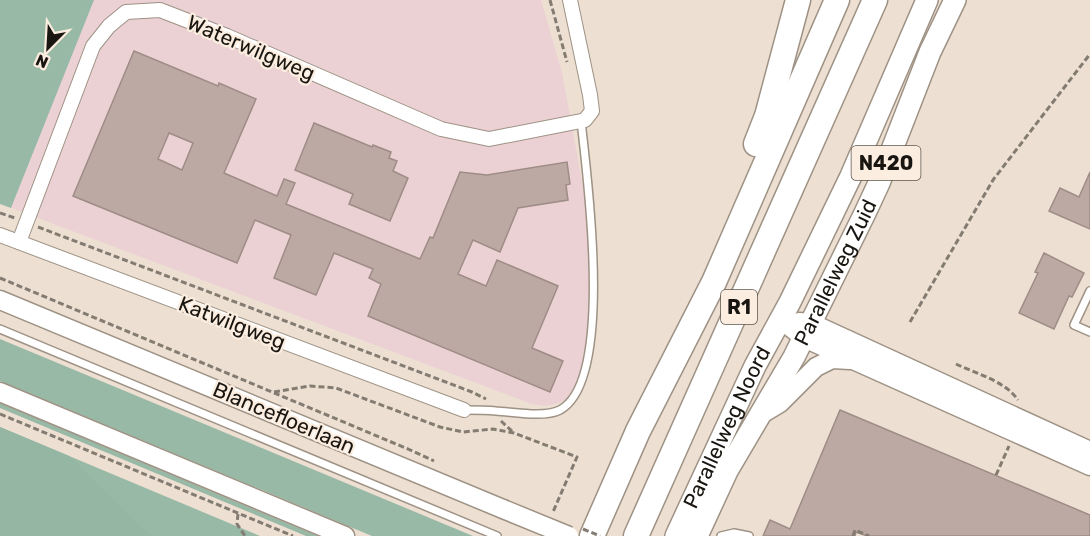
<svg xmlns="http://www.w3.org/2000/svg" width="1090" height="536" viewBox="0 0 1090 536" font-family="Rubik,sans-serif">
	<rect width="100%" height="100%" fill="#ede0d2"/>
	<polygon fill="#ecd1d4" points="94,0 541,0 562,72 587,208 590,292 590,324 578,384 571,398 556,404 544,406 532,404 11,208"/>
	<g fill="#98b9a6">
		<polygon points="0,0 94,0 11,208 0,204"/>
		<polygon points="0,339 473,536 372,536 0,381"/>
		<polygon points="0,403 318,536 306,536 0,408"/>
		<polygon points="0,427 260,536 0,536"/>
	</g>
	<polygon fill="#94b6a2" points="0,427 69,456 151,536 0,536"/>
	<g fill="#bca9a3" stroke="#9e8c86" stroke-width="1.5" fill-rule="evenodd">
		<path d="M 134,51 L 218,86 L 219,83 L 256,99 L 224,173 L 277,196 L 284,179 L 295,183 L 286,204 L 420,259 L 430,237 L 433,238 L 460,172 L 487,175 L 567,162 L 570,184 L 566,185 L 568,200 L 518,208 L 500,252 L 473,240 L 458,274 L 486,286 L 497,260 L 558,286 L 532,348 L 563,361 L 550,392 L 368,316 L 381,284 L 369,278 L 373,269 L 334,253 L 316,295 L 274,278 L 291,235 L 255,220 L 237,263 L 73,196 ZM 169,133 L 193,143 L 182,170 L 158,159 Z"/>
		<polygon points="314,123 372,147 373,145 391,152 389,158 397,161 393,171 408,178 390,221 349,204 353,194 295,170"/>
		<polygon points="1090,172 1090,229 1049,211 1060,188 1079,197"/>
		<polygon points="1044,253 1084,273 1072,297 1069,296 1054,329 1019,313 1038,273 1035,272"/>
		<polygon points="840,410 1090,515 1090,536 867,536 856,532 855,536 763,536 770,520 790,529"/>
	</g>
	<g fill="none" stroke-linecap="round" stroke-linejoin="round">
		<g stroke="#9e9285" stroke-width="10">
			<g id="service">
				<polyline points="1090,291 1074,325 1090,332"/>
				<polyline points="0,329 497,536"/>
				<path d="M 464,410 C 475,410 486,410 496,411 C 514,412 544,418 560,410 C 615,381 587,175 581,121"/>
				<polyline points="721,536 734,533 749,536"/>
			</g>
		</g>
		<g stroke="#9e9285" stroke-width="16">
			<g id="minor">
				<polyline points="0,235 464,410"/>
				<polyline points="19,242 93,46 109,26 126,12 160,10 227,36 441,129 489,139 581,121 585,120 592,111 590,95 570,0"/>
			</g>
		</g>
		<g stroke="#9e9285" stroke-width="21">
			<g id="secondary">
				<polyline points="0,300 503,509"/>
				<polyline points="780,319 804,338 1090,466"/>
				<polyline points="799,322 811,323 1090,451"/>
				<polyline points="0,392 345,536"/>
				<polyline points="760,415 780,403 816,367 832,359 850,360"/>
			</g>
		</g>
		<g stroke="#9e9285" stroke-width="24">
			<g id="trunk">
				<path id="s1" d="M 676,536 L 755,366 L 790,302 L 851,176 L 927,0"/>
				<path id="s2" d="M 697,536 L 727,471 L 794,357 L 865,213 L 879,183 L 930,52 L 955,0"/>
			</g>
		</g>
		<g stroke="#9e9285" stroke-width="27">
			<g id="motorway">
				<polyline points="756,144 767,116 798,0"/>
				<polyline points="592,536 638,431 714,282 837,0"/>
				<polyline points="636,536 875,0"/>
			</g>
		</g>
		<g stroke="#847c72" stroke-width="3" stroke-dasharray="6 3" stroke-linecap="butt">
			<polyline points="550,0 567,62"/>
			<polyline points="0,213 15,218"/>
			<polyline points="38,227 472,392 486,399"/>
			<polyline points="0,278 408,449 434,461"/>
			<polyline points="910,322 993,180 1090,54"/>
			<path d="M 956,364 C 977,374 1005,381 1018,400"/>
			<polyline points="274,392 310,386 336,388 440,427 463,432 493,429 514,433 577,457 553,512"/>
			<polyline points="0,414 293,536"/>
			<polyline points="501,421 514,433"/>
			<polyline points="996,475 1009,446"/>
			<polyline points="238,514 237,524 245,536"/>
			<polyline points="853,536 855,530 869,536"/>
		</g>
		<use href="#service" stroke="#fff" stroke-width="7"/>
		<use href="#minor" stroke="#fff" stroke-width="14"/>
		<use href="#secondary" stroke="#fff" stroke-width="18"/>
		<use href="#trunk" stroke="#fff" stroke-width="21"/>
		<use href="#motorway" stroke="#fff" stroke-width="24"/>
		<g stroke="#9e9285" stroke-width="21" stroke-linecap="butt">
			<polyline id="secondary-bridge" points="503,509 569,536"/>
		</g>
		<polyline stroke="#847c72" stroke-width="3" stroke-dasharray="6 3" stroke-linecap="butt" points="583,529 600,536"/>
		<use href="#secondary-bridge" stroke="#fff" stroke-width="18"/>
	</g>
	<g text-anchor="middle" stroke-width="4.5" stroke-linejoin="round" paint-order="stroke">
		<g fill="#fbeddf" stroke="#5d564e" stroke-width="1.5">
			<rect x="851.5" y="146" width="69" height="34" rx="4.5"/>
			<rect x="721" y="290" width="36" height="34" rx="4.5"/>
		</g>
		<g font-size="20" font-weight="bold" fill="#191510">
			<text x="886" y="170">N420</text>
			<text x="739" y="314">R1</text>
		</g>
		<g font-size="21" fill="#191510" stroke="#fbeddf">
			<text transform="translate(251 48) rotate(23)" y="7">Waterwilgweg</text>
			<text dy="7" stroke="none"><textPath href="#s2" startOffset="298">Parallelweg Zuid</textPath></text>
			<text transform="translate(232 323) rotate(21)" y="7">Katwilgweg</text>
			<text transform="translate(284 418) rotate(23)" y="7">Blancefloerlaan</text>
			<text dy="7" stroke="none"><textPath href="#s1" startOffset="120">Parallelweg Noord</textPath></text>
		</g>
	</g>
	<g transform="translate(48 48) rotate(204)" stroke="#fbeddf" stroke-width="4.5" paint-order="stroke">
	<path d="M0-4.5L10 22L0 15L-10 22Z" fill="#191510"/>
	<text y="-9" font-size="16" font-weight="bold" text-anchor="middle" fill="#191510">N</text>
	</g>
</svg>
